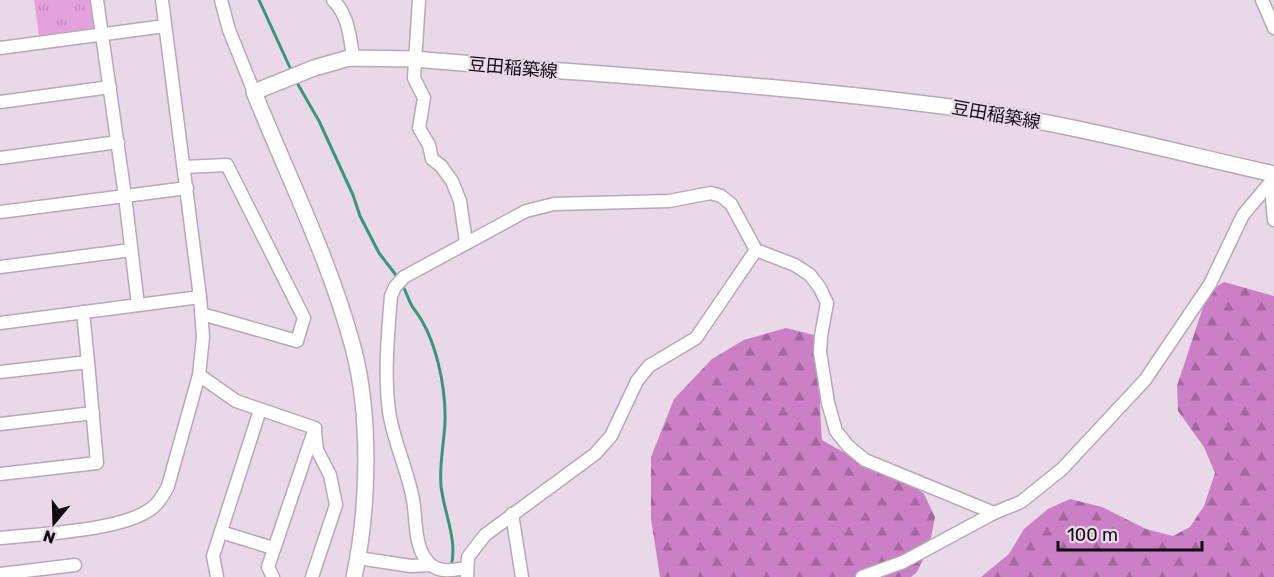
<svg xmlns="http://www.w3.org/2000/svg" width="1274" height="577" viewBox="0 0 1274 577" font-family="Rubik,'Noto Sans JP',sans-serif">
	<defs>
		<pattern id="grass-tufts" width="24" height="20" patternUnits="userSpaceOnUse" patternTransform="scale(1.5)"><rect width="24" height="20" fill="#e4a1dc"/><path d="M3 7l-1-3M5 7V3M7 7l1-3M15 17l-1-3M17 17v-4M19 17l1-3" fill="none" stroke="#c389bc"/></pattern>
		<pattern id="forest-firs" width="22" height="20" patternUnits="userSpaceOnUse" patternTransform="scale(1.5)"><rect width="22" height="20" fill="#cb7fc4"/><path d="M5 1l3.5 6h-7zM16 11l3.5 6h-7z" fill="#a3669e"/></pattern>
	</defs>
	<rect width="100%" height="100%" fill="#e9d8e7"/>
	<polygon fill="url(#grass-tufts)" points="34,0 93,0 97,28 39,36"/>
	<g fill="url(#forest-firs)">
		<polygon points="1224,282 1274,296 1274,577 981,577 1009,554 1024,529 1048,509 1070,499 1102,507 1146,529 1173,536 1190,527 1204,506 1215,473 1204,447 1178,411 1177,386 1208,292"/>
		<path d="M 786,328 L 818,336 C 820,371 819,405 822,440 L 843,452 L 867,456 L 900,475 L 924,494 L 935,517 L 929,548 L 917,572 L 911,577 L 660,577 L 651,519 L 651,457 L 674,399 L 712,359 L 744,340 Z"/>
	</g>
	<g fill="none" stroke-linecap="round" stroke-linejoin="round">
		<g stroke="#3b957b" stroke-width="3">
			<polyline points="259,0 292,72"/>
			<polyline points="296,81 319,121 353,195 360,216 379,253 399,279"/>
			<path d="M 402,285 C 407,292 409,303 414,309 C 436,337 446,387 445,422 C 444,444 439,465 441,486 C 444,513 458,540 451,567"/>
		</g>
		<g stroke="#b8a8b6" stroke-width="15">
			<g id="minor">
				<polyline points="97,0 125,196 138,305"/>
				<polyline points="221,0 229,30 254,92"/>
				<path d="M 333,0 C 348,14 350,37 353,57"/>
				<polyline points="419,0 414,78 424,98 419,128 429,145 432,159 441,166 452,181 460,201 466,242"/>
				<polyline points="1262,0 1274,28"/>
				<polyline points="0,48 165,26"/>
				<polyline points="0,102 110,87"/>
				<polyline points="0,158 118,142"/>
				<polyline points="184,167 227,165 304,318 297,341 202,314"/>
				<polyline points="1274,189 1272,199 1274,220"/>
				<polyline points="0,212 187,188"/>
				<polyline points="0,267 131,250"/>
				<polyline points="83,312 88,362"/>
				<polyline points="0,323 200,297"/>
				<polyline points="0,372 88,362 97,463 0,474"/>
				<polyline points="199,375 236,401 315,428"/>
				<polyline points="0,424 93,413"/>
				<polyline points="512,514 522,577"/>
				<polyline points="221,532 273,548"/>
				<path d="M 0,538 C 38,534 123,531 152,508 C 159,503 164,494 168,486 L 199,375 L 203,337 L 200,297 L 162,0"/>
				<polyline points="358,558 411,566 431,565"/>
				<path d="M 466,568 C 454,570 441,573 431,565 C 413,549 417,521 413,500 C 408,470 393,441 389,411 C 384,374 388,333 391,296 L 395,287 L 404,277 L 526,211 L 554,204 L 669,201 L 711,193 L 721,196 L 731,204 L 756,250 L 795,265 L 810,275 L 820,288 L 827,303 L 821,336 L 820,352 L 828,403 L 836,431 L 848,446 L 865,460 L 994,513"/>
				<polyline points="0,574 75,565"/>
				<polyline points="217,577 213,556 260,410"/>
				<polyline points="273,577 268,567 315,428"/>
				<polyline points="312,577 336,505 330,475 317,450 315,432"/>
				<polyline points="467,577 468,557 485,535 595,454 611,436 637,381 649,366 696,338 756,250"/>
				<polyline points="862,577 903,562 994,513 1021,502 1062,469 1145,380 1210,284 1243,215 1274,178"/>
			</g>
		</g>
		<g stroke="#b8a8b6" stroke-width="18">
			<path id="major" d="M 354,577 C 369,508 371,415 353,347 C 329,258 288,177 254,92 L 314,68 L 349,58 L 414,59 C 597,75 782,84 964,109 C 1068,123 1171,151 1274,174"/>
		</g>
		<use href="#minor" stroke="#fff" stroke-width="12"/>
		<use href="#major" stroke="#fff" stroke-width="15"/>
	</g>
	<g text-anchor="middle" stroke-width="4.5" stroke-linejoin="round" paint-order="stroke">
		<g font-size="18" fill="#110c11" stroke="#e9d8e7">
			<text transform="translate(513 68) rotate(5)" y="6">豆田稲築線</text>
			<text transform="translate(996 115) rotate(10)" y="6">豆田稲築線</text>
		</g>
	</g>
	<g transform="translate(54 523) rotate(199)" stroke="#e9d8e7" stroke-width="4.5" paint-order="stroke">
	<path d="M0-4.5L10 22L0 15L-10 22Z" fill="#110c11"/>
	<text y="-9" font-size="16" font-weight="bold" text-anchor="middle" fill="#110c11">N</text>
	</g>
	<path d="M1058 541v9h144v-9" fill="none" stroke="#110c11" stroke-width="3"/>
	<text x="1067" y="541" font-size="18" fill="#110c11" stroke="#e9d8e7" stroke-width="4.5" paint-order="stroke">100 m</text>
</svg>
